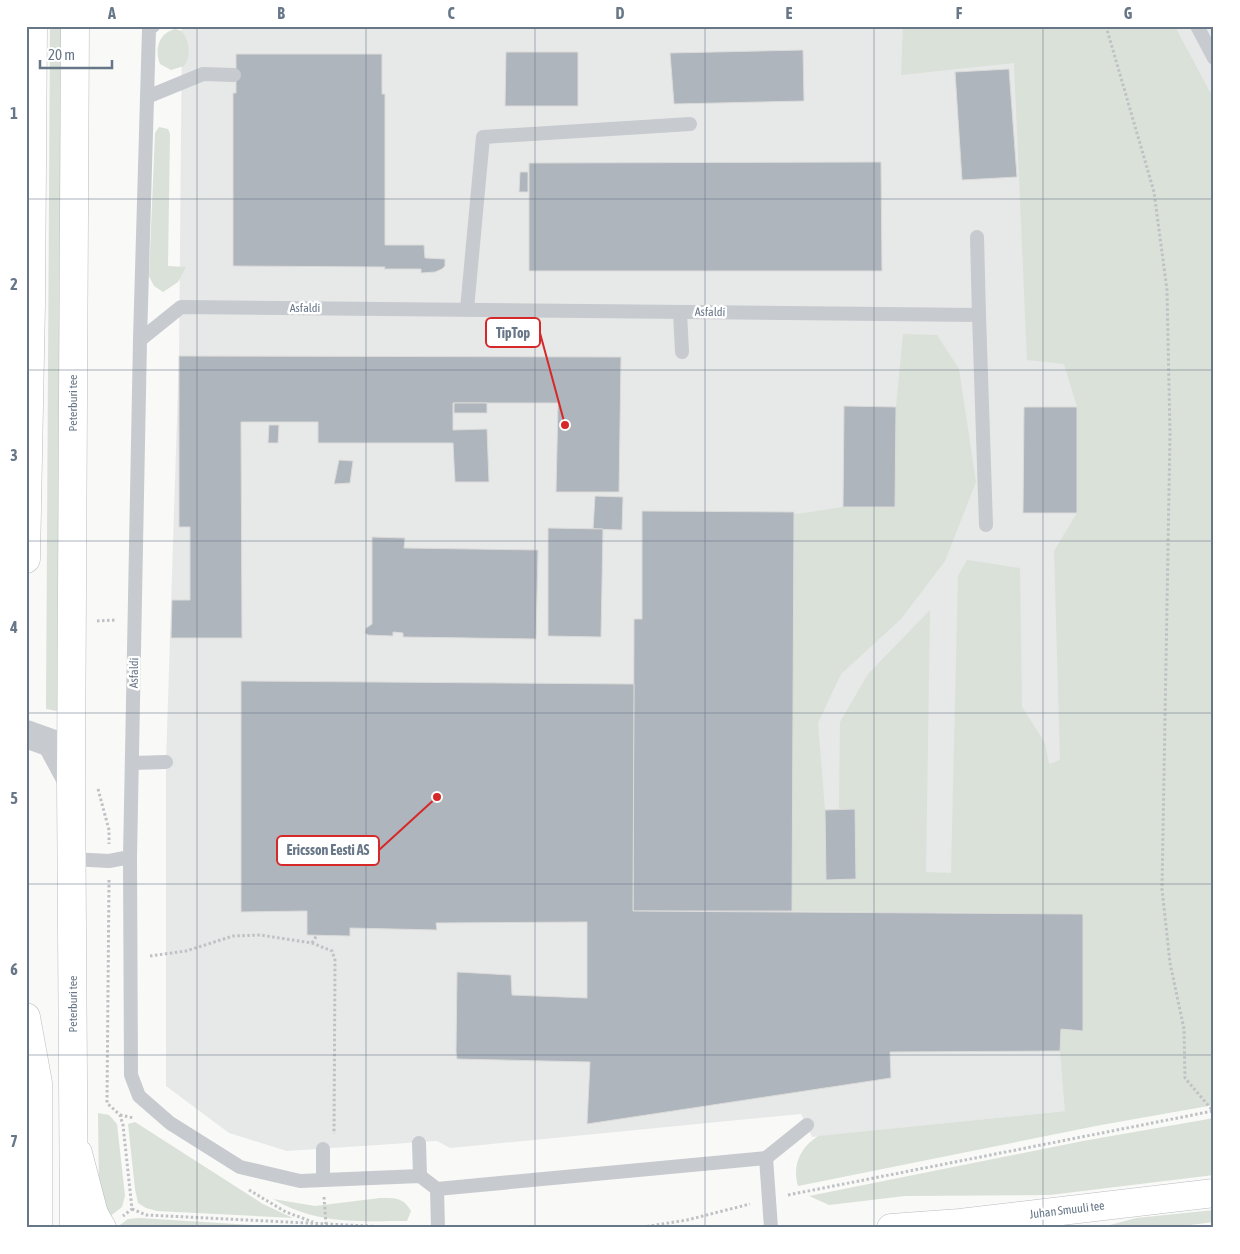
<svg xmlns="http://www.w3.org/2000/svg" width="1240" height="1254" viewBox="0 0 1240 1254" font-family="'Asap Condensed',sans-serif">
	<rect width="100%" height="100%" fill="#f9f9f7"/>
	<g fill="#e7e8e8">
		<polygon points="182,26 1052,26 1124,1050 1065,1111 812,1137 801,1114 450,1148 437,1141 287,1151 229,1133 166,1086 166,762 179,356"/>
		<polygon points="1175,26 1214,26 1214,99"/>
	</g>
	<g fill="#dae1d8">
		<polygon points="50,26 61,26 57,711 46,709"/>
		<path d="M 903,26 L 1175,26 L 1214,99 L 1214,1105 L 1101,1125 L 798,1186 C 792,1165 800,1148 818,1136 L 1065,1111 L 1060,1051 L 1061,1029 L 1083,1030 L 1082,914 L 792,911 L 790,515 L 843,507 L 895,507 L 896,407 L 903,334 L 937,335 L 959,369 L 976,482 L 945,561 L 901,619 L 841,674 L 818,723 L 825,810 L 826,879 L 856,879 L 854,809 L 839,809 L 840,722 L 868,674 L 930,610 L 926,872 L 951,873 L 958,576 L 967,560 L 1020,568 L 1022,707 L 1045,743 L 1049,764 L 1060,760 L 1054,551 L 1077,513 L 1077,407 L 1064,364 L 1027,360 L 1014,63 L 901,75 Z"/>
		<path d="M 175,29 L 182,31 C 189,42 192,54 184,66 L 171,70 L 160,64 C 154,49 159,33 175,29 Z"/>
		<polygon points="159,127 168,129 170,134 168,266 186,267 178,282 163,292 154,286 149,276 155,133"/>
		<polygon points="98,1113 109,1115 117,1124 125,1196 122,1207 109,1217 99,1193"/>
		<polygon points="1214,1118 1214,1175 1050,1195 905,1196 829,1205 809,1196 1083,1141"/>
		<polygon points="135,1122 263,1204 293,1218 157,1211 146,1208 138,1203 135,1189 128,1124"/>
		<path d="M 380,1198 C 395,1198 403,1197 411,1211 L 407,1221 C 357,1221 318,1225 273,1199 L 315,1206 Z"/>
		<polygon points="1214,1210 1214,1222 1167,1228 1099,1228 1136,1218"/>
		<polygon points="139,1218 301,1228 116,1228 128,1219"/>
	</g>
	<g fill="#aeb5bc" stroke="#dbdbd9">
		<polygon points="803,50 804,101 674,104 670,53"/>
		<polygon points="506,52 578,52 578,106 505,106"/>
		<polygon points="236,54 382,54 382,94 385,94 385,245 424,245 425,258 445,259 445,266 442,269 435,272 421,273 421,269 384,269 385,267 233,266 233,93 236,93"/>
		<polygon points="1009,69 1017,177 962,180 955,72"/>
		<polygon points="881,162 882,271 529,271 529,163"/>
		<polygon points="520,172 528,172 528,192 519,192"/>
		<polygon points="179,356 621,357 619,492 556,492 558,403 453,403 453,430 487,429 489,482 455,482 453,443 318,443 318,422 241,422 242,638 171,638 172,600 190,600 190,527 179,527"/>
		<rect x="454" y="403" width="33" height="10"/>
		<polygon points="844,406 896,407 895,507 843,507"/>
		<polygon points="1024,407 1077,407 1077,513 1023,513"/>
		<polygon points="269,425 279,425 278,443 268,443"/>
		<polygon points="339,460 353,461 350,483 334,484"/>
		<polygon points="595,496 623,497 622,530 593,529"/>
		<polygon points="642,511 794,512 792,911 633,911 634,619 642,619"/>
		<polygon points="548,528 603,529 601,637 548,636"/>
		<polygon points="372,537 405,538 404,548 538,550 536,639 403,637 403,633 393,632 393,636 368,635 365,633 366,628 372,624"/>
		<polygon points="241,681 634,684 633,911 1083,914 1083,1031 1061,1029 1060,1051 890,1052 891,1078 587,1124 590,1062 457,1059 456,1052 457,972 511,975 512,995 587,998 587,922 436,923 437,930 350,928 350,936 307,935 307,911 241,912"/>
		<polygon points="855,809 856,879 826,880 825,810"/>
	</g>
	<g fill="none" stroke-linecap="round" stroke-linejoin="round">
		<g stroke="#b8bcc0" stroke-width="29">
			<g id="primary">
				<polyline points="26,1017 38,1083 38,1228"/>
				<polyline points="78,1153 94,1214 102,1228"/>
				<polyline points="891,1228 960,1223 1214,1193"/>
			</g>
		</g>
		<g stroke="#b8bbbf" stroke-width="29">
			<g id="highway">
				<polyline points="26,559 31,304 33,26"/>
				<polyline points="74,1228 71,780 75,26"/>
			</g>
		</g>
		<g stroke="#bfc1c4" stroke-width="3" stroke-dasharray="2.5 2.5" stroke-linecap="butt">
			<polyline points="1106,26 1154,192 1167,290 1170,434 1162,889 1170,963 1184,1029 1185,1078 1213,1111"/>
			<polyline points="97,621 116,620"/>
			<polyline points="98,789 109,830 109,844"/>
			<polyline points="109,880 107,1103 120,1115 123,1125 132,1209 123,1216"/>
			<polyline points="312,943 317,935"/>
			<polyline points="150,956 186,951 233,936 260,935 312,943 332,951 335,960 334,1134"/>
			<polyline points="120,1115 134,1118"/>
			<polyline points="249,1190 286,1212 313,1222"/>
			<polyline points="788,1195 1213,1111"/>
			<polyline points="324,1197 326,1224"/>
			<polyline points="132,1209 146,1215 408,1228"/>
			<polyline points="637,1228 687,1220 750,1204"/>
		</g>
		<g stroke="#c7cace" stroke-width="14">
			<polyline points="1197,26 1214,58"/>
			<polyline points="147,97 203,74 234,75"/>
			<polyline points="467,309 483,137 690,124"/>
			<polyline points="680,312 682,352"/>
			<polyline points="979,315 986,525"/>
			<polyline points="140,340 181,307 979,315 977,237"/>
			<polyline points="133,763 166,762"/>
			<polyline points="130,857 131,1075 139,1096 170,1123 240,1167 300,1181 420,1176 437,1189 438,1228"/>
			<polyline points="71,859 109,861 130,857 140,340 149,29 153,26"/>
			<polyline points="419,1143 420,1176"/>
			<polyline points="323,1149 323,1180"/>
			<polyline points="766,1158 807,1125"/>
			<polyline points="437,1189 766,1158 771,1228"/>
		</g>
		<polyline stroke="#c7cace" stroke-width="28" points="26,734 51,743 71,780"/>
		<use href="#primary" stroke="#fff" stroke-width="28"/>
		<use href="#highway" stroke="#fff" stroke-width="28"/>
	</g>
	<path fill="none" stroke="#687788" stroke-width="1" stroke-opacity="0.55" d="M 197,26 L 197,1228M 366,26 L 366,1228M 535,26 L 535,1228M 705,26 L 705,1228M 874,26 L 874,1228M 1043,26 L 1043,1228M 26,199 L 1214,199M 26,370 L 1214,370M 26,541 L 1214,541M 26,713 L 1214,713M 26,884 L 1214,884M 26,1055 L 1214,1055"/>
	<g text-anchor="middle" stroke-width="5" stroke-linejoin="round" paint-order="stroke">
		<g font-size="12" fill="#687788" stroke="#fff">
			<text x="305" y="312">Asfaldi</text>
			<text transform="translate(710 312) rotate(1)" y="4">Asfaldi</text>
			<text transform="translate(73 403) rotate(-90)" y="4">Peterburi tee</text>
			<text transform="translate(134 673) rotate(-89)" y="4">Asfaldi</text>
			<text transform="translate(73 1004) rotate(-90)" y="4">Peterburi tee</text>
			<text transform="translate(1067 1210) rotate(-7)" y="4">Juhan Smuuli tee</text>
		</g>
	</g>
	<path fill="none" stroke="#d62828" stroke-width="2" d="M565 425L540 333M437 797L379 850"/>
	<g fill="#d62828" stroke="#fff" stroke-width="2">
		<circle cx="565" cy="425" r="5"/>
		<circle cx="437" cy="797" r="5"/>
	</g>
	<g fill="#fff" stroke="#d62828" stroke-width="2">
		<rect x="486" y="318" width="54" height="29" rx="5"/>
		<rect x="277" y="836" width="102" height="29" rx="5"/>
	</g>
	<g font-size="14" text-anchor="middle" font-weight="bold" fill="#687788">
		<text x="513" y="338">TipTop</text>
		<text x="328" y="855">Ericsson Eesti AS</text>
	</g>
	<rect width="1240" height="1254" fill="none" stroke="#ffffff" stroke-width="55"/>
	<path d="M40 60v8h72v-8" fill="none" stroke="#687788" stroke-width="2.5"/>
	<text x="48" y="60" font-size="15" fill="#687788" stroke="#ffffff" stroke-width="4" paint-order="stroke">20 m</text>
	<rect x="28" y="28" width="1184" height="1198" fill="none" stroke="#687788" stroke-width="2"/>
	<g font-size="16" text-anchor="middle" font-weight="bold" fill="#687788">
		<text x="112" y="19">A</text>
		<text x="281" y="19">B</text>
		<text x="451" y="19">C</text>
		<text x="620" y="19">D</text>
		<text x="789" y="19">E</text>
		<text x="959" y="19">F</text>
		<text x="1128" y="19">G</text>
		<text x="14" y="119">1</text>
		<text x="14" y="290">2</text>
		<text x="14" y="461">3</text>
		<text x="14" y="633">4</text>
		<text x="14" y="804">5</text>
		<text x="14" y="975">6</text>
		<text x="14" y="1147">7</text>
	</g>
</svg>
